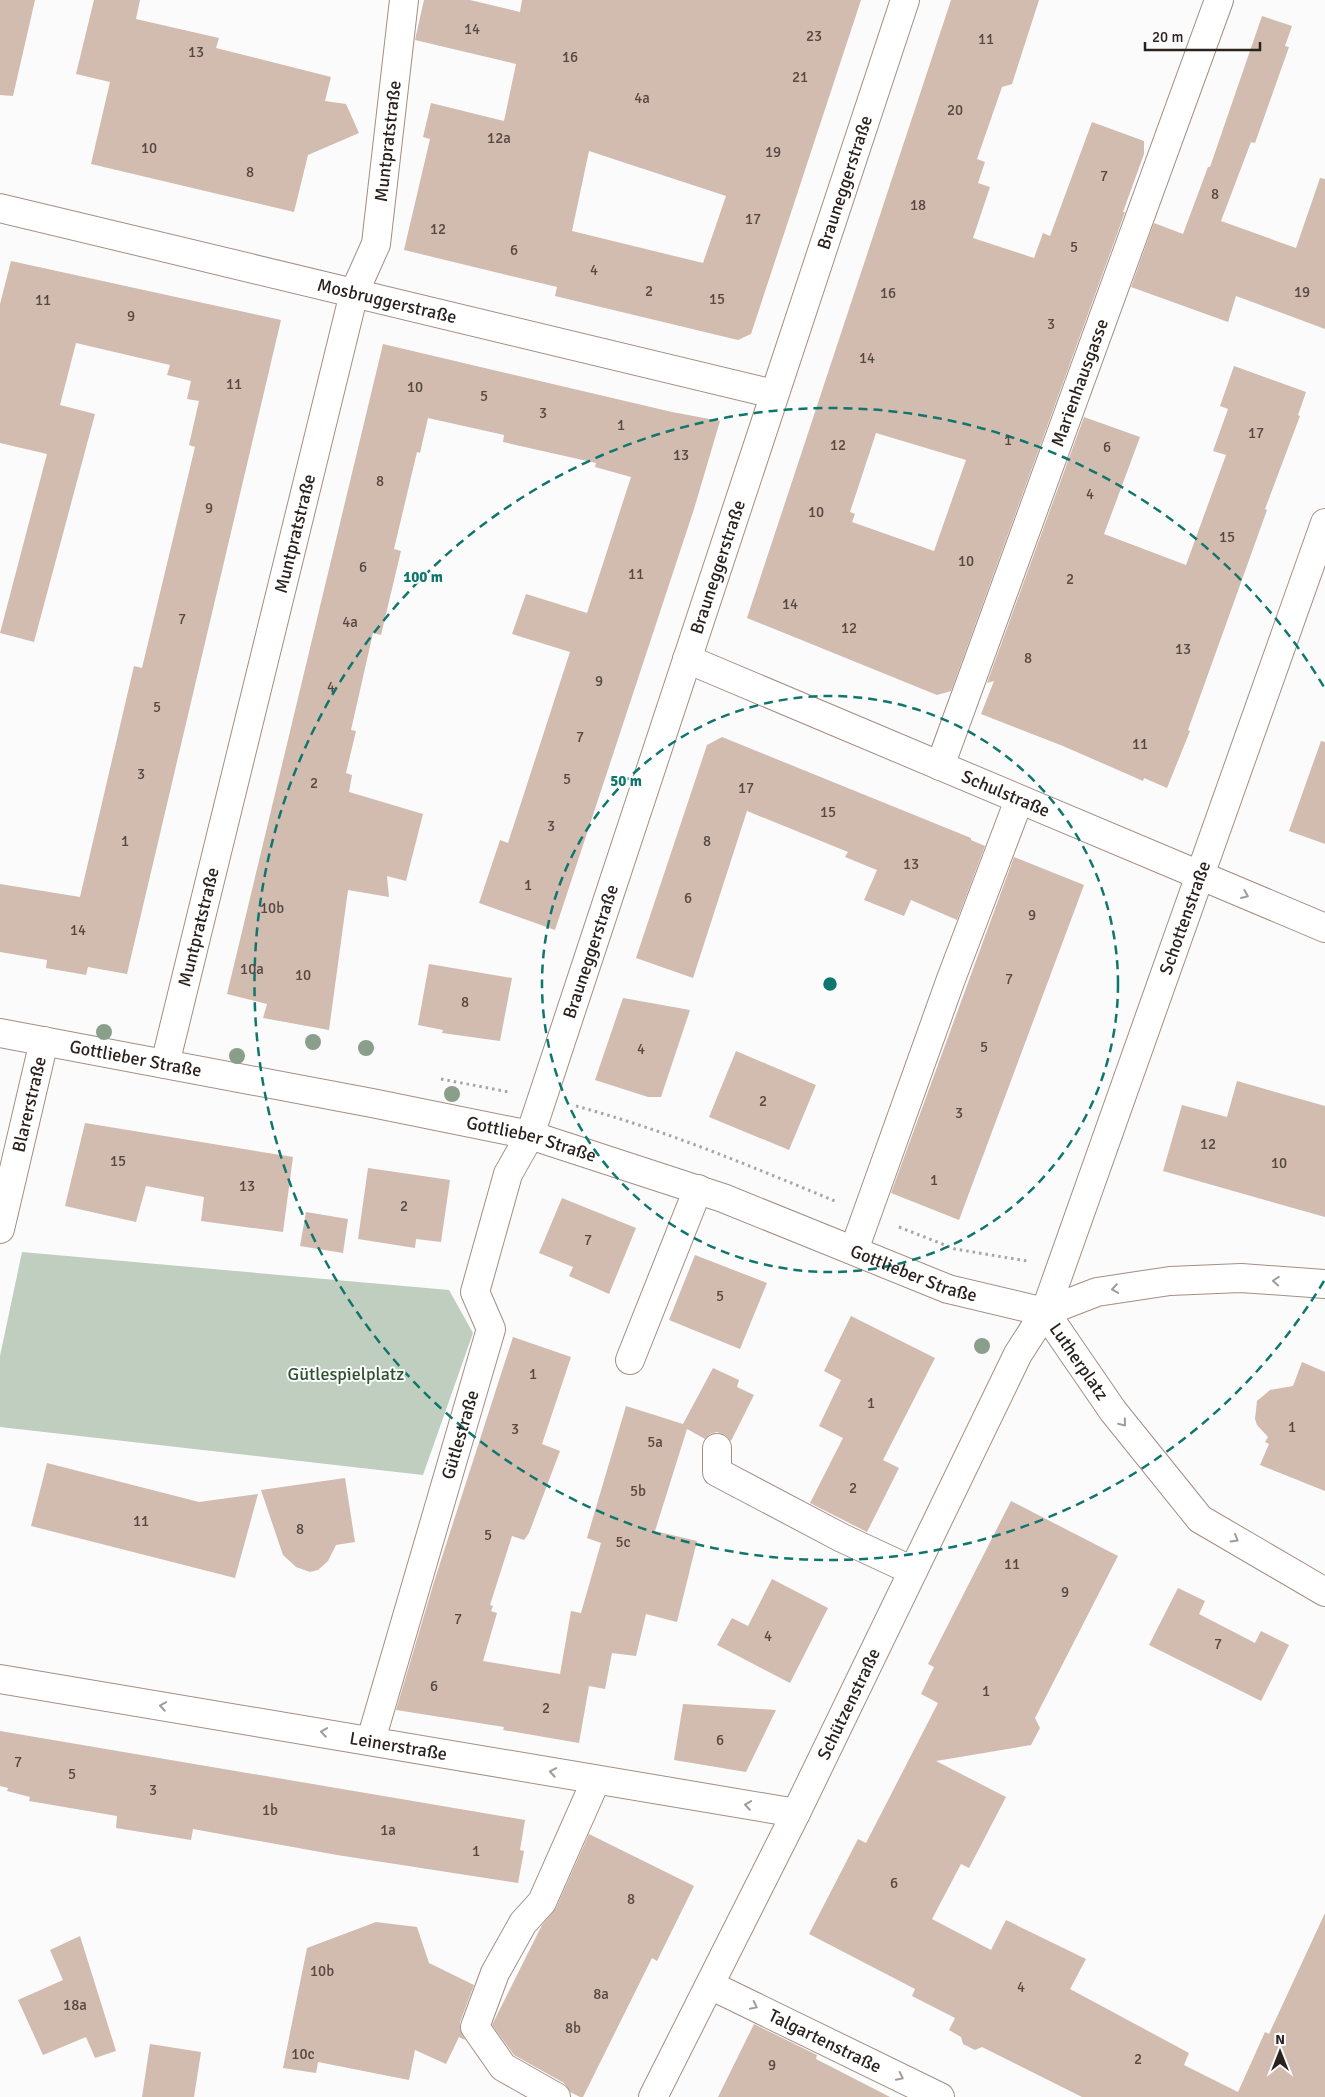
<svg xmlns="http://www.w3.org/2000/svg" width="1325" height="2097" viewBox="0 0 1325 2097" font-family="Signika,sans-serif">
	<rect width="100%" height="100%" fill="#fbfbfb"/>
	<polygon fill="#bfcebf" points="22,1252 449,1290 473,1333 423,1475 0,1427 0,1356"/>
	<g fill="#d2bbaf" fill-rule="evenodd">
		<polygon points="0,0 35,0 13,96 0,95"/>
		<polygon points="94,0 140,0 136,19 219,38 216,48 331,77 325,101 346,104 359,133 308,155 294,212 91,164 110,82 76,74"/>
		<path d="M 424,0 L 470,0 L 520,12 L 522,0 L 861,0 L 751,334 L 738,340 L 555,296 L 557,287 L 404,250 L 430,139 L 423,137 L 431,103 L 504,121 L 516,64 L 415,40 ZM 589,151 L 726,196 L 703,263 L 572,231 Z"/>
		<path d="M 951,0 L 1039,0 L 1012,84 L 1002,87 L 977,159 L 985,162 L 978,183 L 990,187 L 973,238 L 1034,258 L 1043,233 L 1050,236 L 1092,122 L 1144,141 L 1144,154 L 1123,212 L 1125,212 L 951,691 L 937,695 L 747,618 ZM 876,433 L 966,460 L 934,551 L 852,522 L 855,514 L 850,512 Z"/>
		<polygon points="1262,16 1292,26 1285,46 1289,47 1255,143 1251,142 1221,221 1296,248 1320,178 1325,179 1325,329 1236,296 1228,322 1131,287 1154,223 1183,234 1208,167 1210,167"/>
		<polygon points="11,261 281,320 127,974 88,967 86,975 46,968 47,960 0,952 0,884 80,897 134,666 142,668 195,447 189,445 199,401 187,399 191,381 167,375 170,365 76,343 60,405 95,414 34,642 0,633 47,454 0,443 0,304"/>
		<polygon points="383,344 672,412 720,421 694,509 555,930 479,903 500,840 508,843 570,652 512,634 526,594 587,613 631,477 595,467 596,463 503,442 504,435 428,418 420,453 417,452 394,549 401,551 381,635 373,633 351,730 356,731 346,773 352,775 349,792 423,814 406,881 387,876 389,897 348,890 329,1030 263,1018 267,1004 227,994"/>
		<polygon points="1234,366 1306,392 1298,415 1300,416 1265,509 1267,510 1188,730 1190,731 1167,788 1144,778 1143,781 1063,746 981,714 994,681 987,683 1084,417 1140,437 1104,534 1186,565 1226,455 1213,451 1228,409 1220,406"/>
		<polygon points="722,737 971,838 971,840 985,846 957,920 911,900 904,916 864,900 877,870 845,857 848,852 747,811 693,978 636,958 707,745"/>
		<polygon points="1321,741 1325,742 1325,844 1289,831"/>
		<polygon points="1014,857 1084,885 959,1220 891,1193"/>
		<polygon points="429,964 512,978 500,1041 442,1033 443,1030 418,1025"/>
		<polygon points="623,998 690,1010 661,1097 648,1097 595,1080"/>
		<polygon points="736,1051 816,1085 789,1150 709,1117"/>
		<polygon points="1237,1081 1325,1106 1325,1217 1163,1171 1182,1105 1227,1117"/>
		<polygon points="85,1123 293,1157 283,1232 201,1221 204,1197 146,1186 136,1222 65,1206"/>
		<polygon points="368,1168 450,1180 441,1242 416,1239 415,1248 358,1239"/>
		<polygon points="562,1198 636,1228 609,1294 569,1276 573,1267 539,1253"/>
		<polygon points="306,1212 348,1219 343,1253 300,1246"/>
		<polygon points="695,1255 767,1283 740,1349 669,1320"/>
		<polygon points="851,1316 935,1358 883,1460 899,1468 867,1532 810,1503 843,1438 819,1426 841,1380 824,1371"/>
		<polygon points="513,1337 571,1357 542,1444 560,1451 529,1533 524,1540 512,1536 490,1605 493,1606 491,1611 497,1613 483,1661 560,1674 571,1611 581,1613 601,1543 587,1538 626,1406 683,1424 713,1368 739,1380 737,1387 754,1395 731,1441 725,1435 717,1432 710,1434 705,1439 687,1429 655,1531 697,1541 677,1622 646,1614 636,1656 612,1653 605,1689 589,1686 579,1743 503,1730 504,1727 396,1710 434,1582"/>
		<polygon points="1302,1362 1325,1372 1325,1491 1260,1465 1269,1444 1265,1442 1268,1437 1257,1425 1255,1419 1257,1401 1270,1390 1293,1386"/>
		<polygon points="47,1463 199,1502 258,1494 235,1578 31,1526"/>
		<polygon points="345,1478 355,1542 336,1545 328,1561 318,1570 310,1572 296,1567 283,1555 261,1490"/>
		<polygon points="1011,1501 1118,1556 1035,1718 1040,1728 1031,1745 936,1761 1006,1797 969,1868 961,1864 932,1919 991,1950 1006,1920 1086,1959 1070,1989 1189,2053 1184,2065 1238,2092 1265,2032 1269,2034 1325,1913 1325,2097 1082,2097 982,2047 975,2050 963,2044 961,2037 949,2030 955,2018 912,1996 915,1989 809,1934 858,1839 866,1843 938,1703 921,1694 934,1667 928,1664"/>
		<polygon points="772,1579 828,1608 790,1683 717,1645 732,1618 748,1626"/>
		<polygon points="1178,1588 1205,1601 1199,1614 1255,1643 1261,1631 1289,1645 1261,1701 1149,1645"/>
		<polygon points="683,1704 776,1710 746,1772 674,1760"/>
		<polygon points="0,1731 525,1820 520,1850 524,1851 518,1883 337,1855 193,1829 191,1840 116,1828 117,1816 29,1801 30,1797 7,1791 8,1788 0,1786"/>
		<polygon points="589,1834 694,1886 657,1961 652,1958 583,2097 580,2097 570,2092 564,2083 514,2055 492,2025 542,1925 556,1908"/>
		<polygon points="376,1922 417,1927 429,1963 474,1985 460,2022 460,2029 465,2040 459,2037 446,2064 415,2050 409,2080 318,2062 316,2073 283,2068 307,1948"/>
		<polygon points="80,1936 116,2051 95,2058 86,2037 43,2055 18,2000 63,1980 50,1950"/>
		<polygon points="754,2024 817,2055 816,2059 890,2097 718,2097"/>
		<polygon points="150,2044 201,2052 194,2097 142,2097"/>
	</g>
	<g fill="none" stroke-linecap="round" stroke-linejoin="round">
		<g stroke="#a48e83" stroke-width="30">
			<g id="minor">
				<path id="s1" d="M 0,208 L 774,394"/>
				<path id="s2" d="M 687,659 L 1325,928"/>
				<path id="s3" d="M 940,766 L 1219,0"/>
				<path id="s4" d="M 0,1033 L 372,1103 L 530,1135 L 723,1198 L 948,1289 L 1045,1312"/>
				<path id="s5" d="M 165,1064 L 354,293 L 376,244 L 404,0"/>
				<path id="s6" d="M 0,1229 L 44,1041"/>
				<polyline points="854,1250 951,979 1019,800"/>
				<path id="s7" d="M 1045,1312 L 1113,1411 L 1200,1519 L 1325,1592"/>
				<polyline points="1045,1312 1097,1292 1170,1281 1241,1278 1325,1284"/>
				<polyline points="630,1360 698,1189"/>
				<polyline points="717,1448 717,1472 842,1538 913,1571"/>
				<path id="s8" d="M 0,1679 L 796,1813"/>
				<path id="s9" d="M 371,1740 L 491,1329 L 475,1292 L 508,1174 L 530,1135 L 905,0"/>
				<path id="s10" d="M 710,1985 L 940,2097"/>
				<polyline points="556,2097 503,2067 475,2027 495,1973 523,1923 542,1902 596,1780"/>
				<path id="s11" d="M 653,2097 L 796,1813 L 1018,1354 L 1045,1312 L 1325,523"/>
			</g>
		</g>
		<g stroke="#a9a5a4" stroke-width="3" stroke-dasharray="2.5 4" stroke-linecap="butt">
			<polyline points="441,1079 509,1092"/>
			<path d="M 576,1106 C 665,1130 750,1166 835,1201"/>
			<polyline points="899,1227 955,1249 1027,1261"/>
		</g>
		<use href="#minor" stroke="#fff" stroke-width="28"/>
	</g>
	<g fill="#899e8b">
		<circle cx="104" cy="1032" r="8"/>
		<circle cx="313" cy="1042" r="8"/>
		<circle cx="366" cy="1048" r="8"/>
		<circle cx="237" cy="1056" r="8"/>
		<circle cx="452" cy="1094" r="8"/>
		<circle cx="982" cy="1346" r="8"/>
	</g>
	<defs><path id="oneway-chevron" d="M-2-3.5L2.5 0L-2 3.5" fill="none" stroke-width="1.6" stroke-linecap="round" stroke-linejoin="round" transform="scale(1.25)"/></defs>
	<g stroke="#a09c9a">
		<use href="#oneway-chevron" transform="translate(1245 895) rotate(23)"/>
		<use href="#oneway-chevron" transform="translate(1276 1281) rotate(-176)"/>
		<use href="#oneway-chevron" transform="translate(1115 1289) rotate(171)"/>
		<use href="#oneway-chevron" transform="translate(1123 1423) rotate(51)"/>
		<use href="#oneway-chevron" transform="translate(1235 1539) rotate(30)"/>
		<use href="#oneway-chevron" transform="translate(163 1706) rotate(-171)"/>
		<use href="#oneway-chevron" transform="translate(324 1732) rotate(-171)"/>
		<use href="#oneway-chevron" transform="translate(553 1772) rotate(-170)"/>
		<use href="#oneway-chevron" transform="translate(748 1805) rotate(-171)"/>
		<use href="#oneway-chevron" transform="translate(754 2006) rotate(26)"/>
		<use href="#oneway-chevron" transform="translate(900 2077) rotate(26)"/>
	</g>
	<g fill="none" stroke="#0f766e" stroke-width="2.5" stroke-dasharray="9 6">
		<circle cx="830" cy="984" r="288"/>
		<path d="M1324 1281A576 576 0 1 1 1324 687"/>
	</g>
	<g text-anchor="middle" stroke-width="4" stroke-linejoin="round" paint-order="stroke">
		<g font-size="15" fill="#554842">
			<text x="472" y="34">14</text>
			<text x="814" y="41">23</text>
			<text x="986" y="44">11</text>
			<text x="196" y="57">13</text>
			<text x="570" y="62">16</text>
			<text x="800" y="82">21</text>
			<text x="642" y="103">4a</text>
			<text x="955" y="115">20</text>
			<text x="499" y="143">12a</text>
			<text x="149" y="153">10</text>
			<text x="773" y="157">19</text>
			<text x="250" y="177">8</text>
			<text x="1104" y="181">7</text>
			<text x="1215" y="199">8</text>
			<text x="918" y="210">18</text>
			<text x="753" y="224">17</text>
			<text x="438" y="234">12</text>
			<text x="1074" y="252">5</text>
			<text x="514" y="255">6</text>
			<text x="594" y="275">4</text>
			<text x="649" y="296">2</text>
			<text x="1302" y="297">19</text>
			<text x="888" y="298">16</text>
			<text x="717" y="304">15</text>
			<text x="43" y="305">11</text>
			<text x="131" y="321">9</text>
			<text x="1051" y="329">3</text>
			<text x="867" y="363">14</text>
			<text x="234" y="389">11</text>
			<text x="415" y="392">10</text>
			<text x="484" y="401">5</text>
			<text x="543" y="418">3</text>
			<text x="621" y="430">1</text>
			<text x="1256" y="438">17</text>
			<text x="1008" y="445">1</text>
			<text x="838" y="450">12</text>
			<text x="1107" y="452">6</text>
			<text x="681" y="460">13</text>
			<text x="380" y="486">8</text>
			<text x="1090" y="499">4</text>
			<text x="209" y="513">9</text>
			<text x="816" y="517">10</text>
			<text x="1227" y="542">15</text>
			<text x="966" y="566">10</text>
			<text x="363" y="572">6</text>
			<text x="636" y="579">11</text>
			<text x="1070" y="584">2</text>
			<text x="790" y="609">14</text>
			<text x="182" y="624">7</text>
			<text x="350" y="627">4a</text>
			<text x="849" y="633">12</text>
			<text x="1183" y="654">13</text>
			<text x="1028" y="663">8</text>
			<text x="599" y="686">9</text>
			<text x="331" y="692">4</text>
			<text x="157" y="712">5</text>
			<text x="580" y="742">7</text>
			<text x="1140" y="749">11</text>
			<text x="141" y="779">3</text>
			<text x="567" y="784">5</text>
			<text x="314" y="788">2</text>
			<text x="746" y="793">17</text>
			<text x="828" y="817">15</text>
			<text x="551" y="831">3</text>
			<text x="125" y="846">1</text>
			<text x="707" y="846">8</text>
			<text x="911" y="869">13</text>
			<text x="528" y="890">1</text>
			<text x="688" y="903">6</text>
			<text x="272" y="913">10b</text>
			<text x="1032" y="920">9</text>
			<text x="78" y="935">14</text>
			<text x="252" y="974">10a</text>
			<text x="303" y="980">10</text>
			<text x="1009" y="984">7</text>
			<text x="465" y="1007">8</text>
			<text x="984" y="1052">5</text>
			<text x="641" y="1054">4</text>
			<text x="763" y="1106">2</text>
			<text x="959" y="1118">3</text>
			<text x="1208" y="1149">12</text>
			<text x="118" y="1166">15</text>
			<text x="1279" y="1168">10</text>
			<text x="934" y="1185">1</text>
			<text x="247" y="1191">13</text>
			<text x="404" y="1211">2</text>
			<text x="588" y="1245">7</text>
			<text x="720" y="1301">5</text>
			<text x="533" y="1379">1</text>
			<text x="871" y="1408">1</text>
			<text x="1292" y="1432">1</text>
			<text x="515" y="1434">3</text>
			<text x="655" y="1447">5a</text>
			<text x="853" y="1493">2</text>
			<text x="638" y="1496">5b</text>
			<text x="141" y="1526">11</text>
			<text x="300" y="1534">8</text>
			<text x="488" y="1540">5</text>
			<text x="623" y="1547">5c</text>
			<text x="1012" y="1569">11</text>
			<text x="1065" y="1597">9</text>
			<text x="458" y="1624">7</text>
			<text x="768" y="1641">4</text>
			<text x="1218" y="1649">7</text>
			<text x="434" y="1691">6</text>
			<text x="986" y="1696">1</text>
			<text x="546" y="1713">2</text>
			<text x="720" y="1745">6</text>
			<text x="18" y="1767">7</text>
			<text x="72" y="1779">5</text>
			<text x="153" y="1795">3</text>
			<text x="270" y="1815">1b</text>
			<text x="388" y="1835">1a</text>
			<text x="476" y="1856">1</text>
			<text x="894" y="1888">6</text>
			<text x="631" y="1904">8</text>
			<text x="322" y="1976">10b</text>
			<text x="1021" y="1992">4</text>
			<text x="601" y="1999">8a</text>
			<text x="75" y="2010">18a</text>
			<text x="573" y="2033">8b</text>
			<text x="303" y="2059">10c</text>
			<text x="1138" y="2064">2</text>
			<text x="772" y="2070">9</text>
		</g>
		<g font-size="18" fill="#2b221e" stroke="#fbfbfb">
			<text dy="6" stroke="none"><textPath href="#s5" startOffset="951">Muntpratstraße</textPath></text>
			<text dy="6" stroke="none"><textPath href="#s9" startOffset="1639">Brauneggerstraße</textPath></text>
			<text dy="6" stroke="none"><textPath href="#s1" startOffset="398">Mosbruggerstraße</textPath></text>
			<text dy="6" stroke="none"><textPath href="#s3" startOffset="408">Marienhausgasse</textPath></text>
			<text dy="6" stroke="none"><textPath href="#s5" startOffset="546">Muntpratstraße</textPath></text>
			<text dy="6" stroke="none"><textPath href="#s9" startOffset="1234">Brauneggerstraße</textPath></text>
			<text dy="6" stroke="none"><textPath href="#s2" startOffset="346">Schulstraße</textPath></text>
			<text dy="6" stroke="none"><textPath href="#s11" startOffset="1296">Schottenstraße</textPath></text>
			<text dy="6" stroke="none"><textPath href="#s5" startOffset="141">Muntpratstraße</textPath></text>
			<text dy="6" stroke="none"><textPath href="#s9" startOffset="829">Brauneggerstraße</textPath></text>
			<text dy="6" stroke="none"><textPath href="#s4" startOffset="138">Gottlieber Straße</textPath></text>
			<text dy="6" stroke="none"><textPath href="#s6" startOffset="128">Blarerstraße</textPath></text>
			<text dy="6" stroke="none"><textPath href="#s4" startOffset="542">Gottlieber Straße</textPath></text>
			<text dy="6" stroke="none"><textPath href="#s4" startOffset="948">Gottlieber Straße</textPath></text>
			<text dy="6" stroke="none"><textPath href="#s7" startOffset="60">Lutherplatz</textPath></text>
			<text dy="6" stroke="none"><textPath href="#s9" startOffset="318">Gütlestraße</textPath></text>
			<text dy="6" stroke="none"><textPath href="#s11" startOffset="439">Schützenstraße</textPath></text>
			<text dy="6" stroke="none"><textPath href="#s8" startOffset="404">Leinerstraße</textPath></text>
			<text dy="6" stroke="none"><textPath href="#s10" startOffset="128">Talgartenstraße</textPath></text>
		</g>
		<g font-size="18" fill="#2b522f" stroke="#fbfbfb">
			<text x="346" y="1380">Gütlespielplatz</text>
		</g>
	</g>
	<circle cx="830" cy="984" r="8" fill="#0f766e" stroke="#fbfbfb" stroke-width="2.5"/>
	<g font-size="15" text-anchor="middle" font-weight="bold" fill="#0f766e" stroke="#fbfbfb" stroke-width="4" stroke-linejoin="round" paint-order="stroke">
		<text x="423" y="582">100 m</text>
		<text x="626" y="786">50 m</text>
	</g>
	<g transform="translate(1280 2052)" stroke="#fbfbfb" stroke-width="4" paint-order="stroke">
	<path d="M0-4L9 19L0 12L-9 19Z" fill="#2b221e"/>
	<text y="-8" font-size="14" font-weight="bold" text-anchor="middle" fill="#2b221e">N</text>
	</g>
	<path d="M1145 42v8h115v-8" fill="none" stroke="#2b221e" stroke-width="2.5"/>
	<text x="1152" y="42" font-size="15" fill="#2b221e" stroke="#fbfbfb" stroke-width="4" paint-order="stroke">20 m</text>
</svg>
